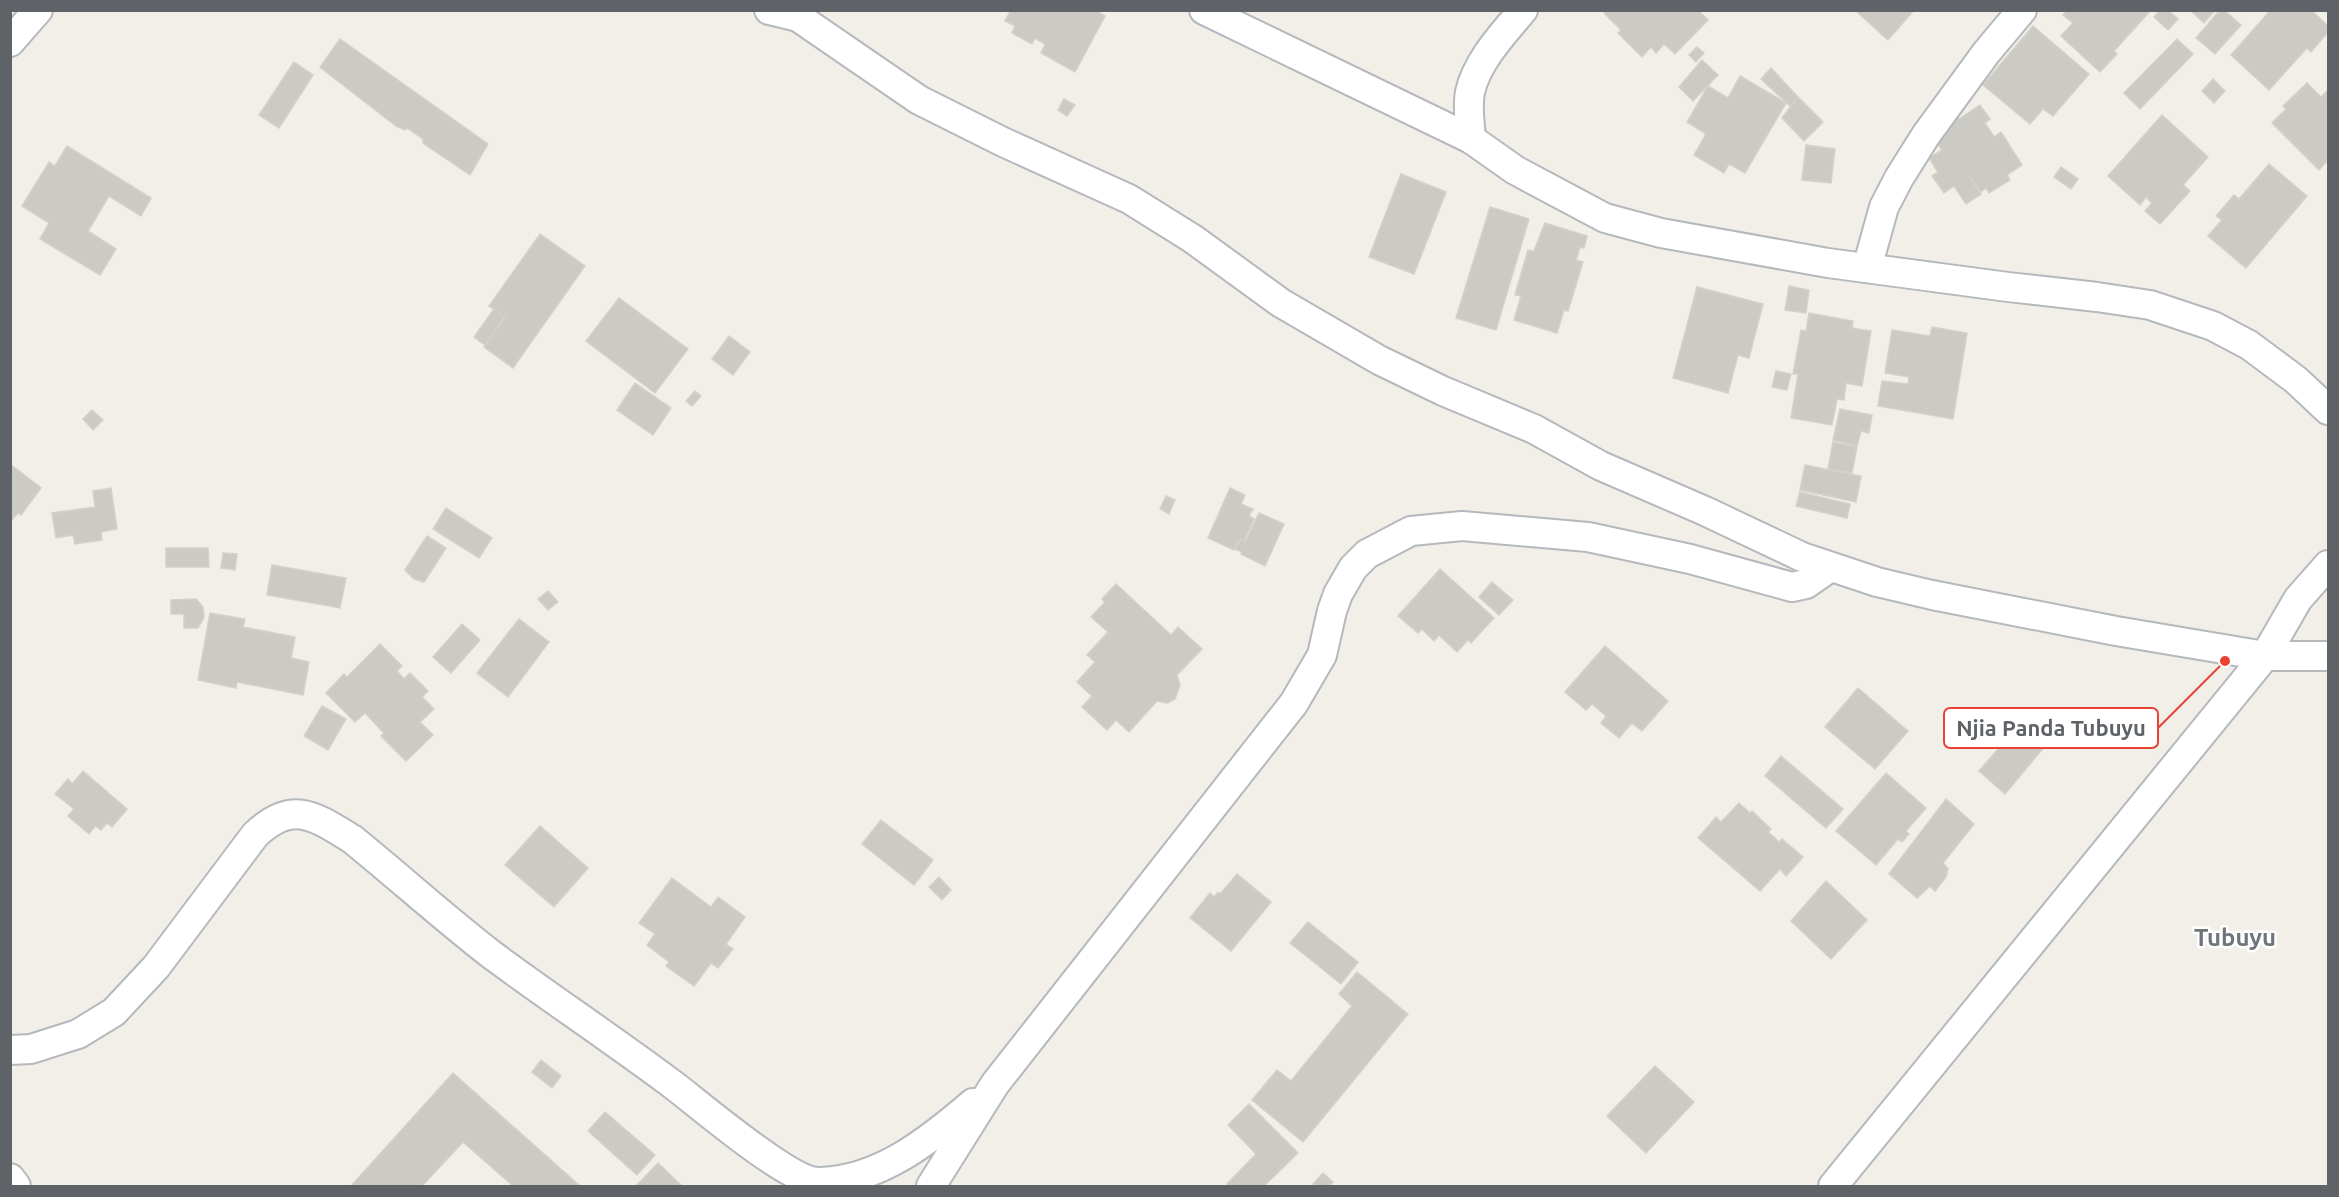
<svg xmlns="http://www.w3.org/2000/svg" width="2339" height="1197" viewBox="0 0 2339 1197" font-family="Ubuntu,sans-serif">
	<rect width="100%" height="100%" fill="#f1efe8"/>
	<g fill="#cccac5" stroke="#d6d1c6" stroke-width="1.5">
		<polygon points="1011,10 1095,10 1105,16 1075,72 1041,53 1045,44 1035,38 1032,44 1012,33 1015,26 1005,21"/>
		<polygon points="1607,10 1698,10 1708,20 1675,54 1664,44 1656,53 1651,47 1642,57 1618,33 1621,30 1604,13"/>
		<polygon points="1855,10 1914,10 1888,40"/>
		<polygon points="2068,10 2151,10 2114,51 2117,54 2100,72 2061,36 2073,23 2063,15"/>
		<polygon points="2160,10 2168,10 2178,19 2168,30 2154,17"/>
		<polygon points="2190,10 2215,10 2204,23"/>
		<polygon points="2220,10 2224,10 2241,25 2215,54 2196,38"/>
		<polygon points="2266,10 2311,10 2328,26 2328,32 2311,52 2307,48 2269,90 2231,55 2268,13"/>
		<polygon points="2033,26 2089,74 2053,116 2043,109 2030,124 1983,85"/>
		<polygon points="340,39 488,144 470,175 423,143 423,139 407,128 405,130 396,126 320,67"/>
		<polygon points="2177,39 2193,54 2140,109 2124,93"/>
		<polygon points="1697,47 1704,53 1696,62 1689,55"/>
		<polygon points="1702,60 1718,75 1693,101 1679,87"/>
		<polygon points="294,62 313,75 279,128 259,115"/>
		<polygon points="1771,68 1798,97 1790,106 1761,79"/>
		<polygon points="1740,76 1786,103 1745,173 1729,164 1724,173 1694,155 1706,134 1687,122 1708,86 1728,98"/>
		<polygon points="2213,79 2225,91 2214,103 2202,91"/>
		<polygon points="2307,83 2321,97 2328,90 2328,160 2319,170 2272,123 2286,109 2283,106"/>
		<polygon points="1798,97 1823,122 1804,141 1782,118"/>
		<polygon points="1064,99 1075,105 1067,116 1058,110"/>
		<polygon points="1980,105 1990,119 1985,123 1994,137 2001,132 2022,165 2007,175 2010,180 1989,193 1986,188 1981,192 1969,176 1981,194 1966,204 1954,186 1944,193 1932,176 1938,172 1929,158 1942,150 1933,136 1954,112 1959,119"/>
		<polygon points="2162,115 2208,157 2183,185 2190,191 2160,224 2145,211 2152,203 2146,197 2140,205 2108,176"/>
		<polygon points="1806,145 1835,149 1831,183 1802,180"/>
		<polygon points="67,146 151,198 141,216 109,196 88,231 116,249 100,275 40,239 49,223 22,206 49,162 55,166"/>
		<polygon points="2269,164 2307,196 2246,268 2208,236 2222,220 2216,216 2234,195 2239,199"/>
		<polygon points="2061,167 2078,179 2071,189 2054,177"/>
		<polygon points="1401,174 1446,192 1414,274 1369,257"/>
		<polygon points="1490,207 1529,219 1496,330 1456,318"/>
		<polygon points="1545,223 1587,236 1584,248 1580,247 1576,260 1583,262 1568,311 1564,310 1557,333 1514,320 1521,296 1515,295 1528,250 1534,251"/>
		<polygon points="540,234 585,266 513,368 484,347 505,317 489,306"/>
		<polygon points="1789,286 1809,290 1806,313 1785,310"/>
		<polygon points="1697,287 1763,304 1749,358 1738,355 1728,393 1673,378"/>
		<polygon points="619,298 688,349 655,393 586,341"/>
		<polygon points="494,309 504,317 485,345 474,337"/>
		<polygon points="1809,313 1853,321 1852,328 1871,331 1862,386 1846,383 1844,400 1837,399 1832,425 1791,418 1798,374 1793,374 1801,330 1806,331"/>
		<polygon points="1932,327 1967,333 1953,419 1878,406 1882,381 1908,384 1909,377 1885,373 1892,330 1930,336"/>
		<polygon points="729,336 750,352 733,375 712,359"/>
		<polygon points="1776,371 1791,374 1787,390 1772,387"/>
		<polygon points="635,383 671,408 653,435 617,410"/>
		<polygon points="695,391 701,396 692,406 686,401"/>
		<polygon points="1840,409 1872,415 1869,433 1861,431 1857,446 1833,440"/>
		<polygon points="92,410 103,420 93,430 83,419"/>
		<polygon points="1833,442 1857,447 1852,473 1828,469"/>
		<polygon points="10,464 41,488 21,515 18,513 11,521"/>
		<polygon points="1805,465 1861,476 1856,502 1800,490"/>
		<polygon points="111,488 117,529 101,532 102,540 75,544 73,535 56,538 52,513 95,507 93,491"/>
		<polygon points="1230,488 1245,495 1241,504 1253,509 1249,516 1254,519 1244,541 1239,539 1234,550 1208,538"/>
		<polygon points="1800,492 1850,504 1847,518 1796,506"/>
		<polygon points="1166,496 1175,500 1169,514 1160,509"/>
		<polygon points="446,508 492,538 479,558 433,529"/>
		<polygon points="1259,513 1284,524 1265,566 1241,554 1242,552 1235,549 1240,540 1245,542"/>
		<polygon points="427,536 446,548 424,582 414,579 405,570"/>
		<polygon points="166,548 208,548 209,567 166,567"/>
		<polygon points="223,553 237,554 235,570 221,568"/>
		<polygon points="272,565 346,578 340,608 267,595"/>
		<polygon points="1440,569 1494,618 1471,643 1468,640 1457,652 1439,635 1434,641 1422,629 1418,633 1398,616"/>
		<polygon points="1492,582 1513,600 1499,615 1479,597"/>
		<polygon points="1116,584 1171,635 1178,627 1202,649 1177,675 1180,685 1175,699 1167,703 1157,701 1129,732 1116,720 1107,730 1082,707 1092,696 1077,682 1095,662 1087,655 1108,632 1091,617 1105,602 1102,599"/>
		<polygon points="548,591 558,602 548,610 538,599"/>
		<polygon points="196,599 203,607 204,617 198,628 184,628 184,614 171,614 171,600"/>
		<polygon points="210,613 245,619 243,627 295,637 291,658 309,662 303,695 237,682 236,688 198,680"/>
		<polygon points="519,619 549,642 508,697 477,673"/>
		<polygon points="462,624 480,640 451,673 433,657"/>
		<polygon points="380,644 402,666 397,671 404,679 410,673 428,691 422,697 434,709 420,722 433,735 406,761 381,736 384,733 365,713 355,722 326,693 344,674 347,677"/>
		<polygon points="1605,646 1668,701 1642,731 1632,723 1619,738 1601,723 1606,716 1592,704 1586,710 1565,692"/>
		<polygon points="1858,688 1908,731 1875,769 1825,727"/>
		<polygon points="322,706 346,719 328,750 304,736"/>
		<polygon points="2025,718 2061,727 2005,794 1979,771"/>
		<polygon points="1781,756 1843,809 1826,828 1765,776"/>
		<polygon points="83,771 127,809 112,827 107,823 101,830 95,826 89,834 68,816 74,809 55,794 68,779 72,784"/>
		<polygon points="1886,773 1926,808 1906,831 1909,834 1902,842 1898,839 1876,865 1836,831"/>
		<polygon points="1946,799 1974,824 1943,863 1948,869 1946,877 1935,891 1930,886 1917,898 1889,874"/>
		<polygon points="1739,803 1750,813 1752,811 1771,829 1768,832 1779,842 1782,839 1803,857 1786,876 1780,869 1760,891 1698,838 1716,817 1721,822"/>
		<polygon points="881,820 933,860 914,885 862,844"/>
		<polygon points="540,826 588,868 554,907 505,865"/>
		<polygon points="1237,874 1271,902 1231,951 1190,918 1210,893 1214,897 1218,892 1220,894"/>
		<polygon points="939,877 951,890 942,900 929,887"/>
		<polygon points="672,878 711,907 718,897 745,917 726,944 733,949 718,968 711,963 694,986 666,966 669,962 647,945 655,934 639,923"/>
		<polygon points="1826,881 1867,920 1831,959 1791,921"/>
		<polygon points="1308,922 1358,962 1341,984 1290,943"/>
		<polygon points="1357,972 1408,1014 1303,1142 1252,1100 1277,1070 1291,1081 1352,1006 1339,994"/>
		<polygon points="541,1060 561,1076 552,1088 532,1072"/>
		<polygon points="1655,1066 1694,1102 1646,1153 1607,1116"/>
		<polygon points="453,1073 580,1186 513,1186 463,1142 422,1186 351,1186"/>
		<polygon points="1249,1104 1298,1153 1264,1186 1229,1186 1227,1184 1256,1154 1228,1125"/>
		<polygon points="605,1112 655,1155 637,1175 588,1131"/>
		<polygon points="658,1163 682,1186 636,1186"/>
		<polygon points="1323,1173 1333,1182 1329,1186 1316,1186 1313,1184"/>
	</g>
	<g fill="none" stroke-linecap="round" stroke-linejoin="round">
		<g stroke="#b5b8bc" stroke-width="32">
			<g id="street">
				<polyline points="769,10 798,17 919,100 1003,142 1129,199 1193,239 1281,303 1379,360 1443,391 1534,429 1601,466 1705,511 1802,557 1877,582 1932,595 2116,631 2265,656 2328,656"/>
				<polyline points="1204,10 1471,139 1515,170 1605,218 1661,233 1828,263 2008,287 2097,297 2150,305 2213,326 2249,345 2296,380 2328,410"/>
				<polyline points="10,42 38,10"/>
				<path d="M 1471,139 C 1470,124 1467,107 1470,92 C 1477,61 1503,34 1523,10"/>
				<polyline points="1867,268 1884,207 1899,178 1926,135 1986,53 2022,10"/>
				<path d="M 10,1050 L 31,1049 L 78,1034 L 114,1012 L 156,967 L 255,835 C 292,800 313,815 352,839 C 399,877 444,918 492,955 C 553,1000 616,1042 676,1087 C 702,1107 791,1183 819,1182 C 879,1181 930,1140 973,1103"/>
				<polyline points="10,1178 16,1186"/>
				<polyline points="931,1186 995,1084 1294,703 1322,655 1332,611 1338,594 1353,568 1367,554 1411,531 1462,526 1588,537 1690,559 1792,587 1806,584 1829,568"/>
				<polyline points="1833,1186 2265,656 2298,599 2328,565"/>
			</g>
		</g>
		<use href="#street" stroke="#fff" stroke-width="28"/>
	</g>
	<g text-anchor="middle" stroke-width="5" stroke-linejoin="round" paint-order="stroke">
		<g font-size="24" font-weight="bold" fill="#70757a" stroke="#fff">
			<text x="2235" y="946">Tubuyu</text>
		</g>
	</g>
	<path fill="none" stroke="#ea4335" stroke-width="2" d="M2225 661L2158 728"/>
	<circle fill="#ea4335" stroke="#fff" stroke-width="2" cx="2225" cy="661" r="6"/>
	<rect fill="#fff" stroke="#ea4335" stroke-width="2" x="1944" y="708" width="214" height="40" rx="6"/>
	<g font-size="22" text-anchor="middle" font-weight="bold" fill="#5f6368">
		<text x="2051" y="736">Njia Panda Tubuyu</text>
	</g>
	<rect width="2339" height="1197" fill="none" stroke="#5f6368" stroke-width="24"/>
</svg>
